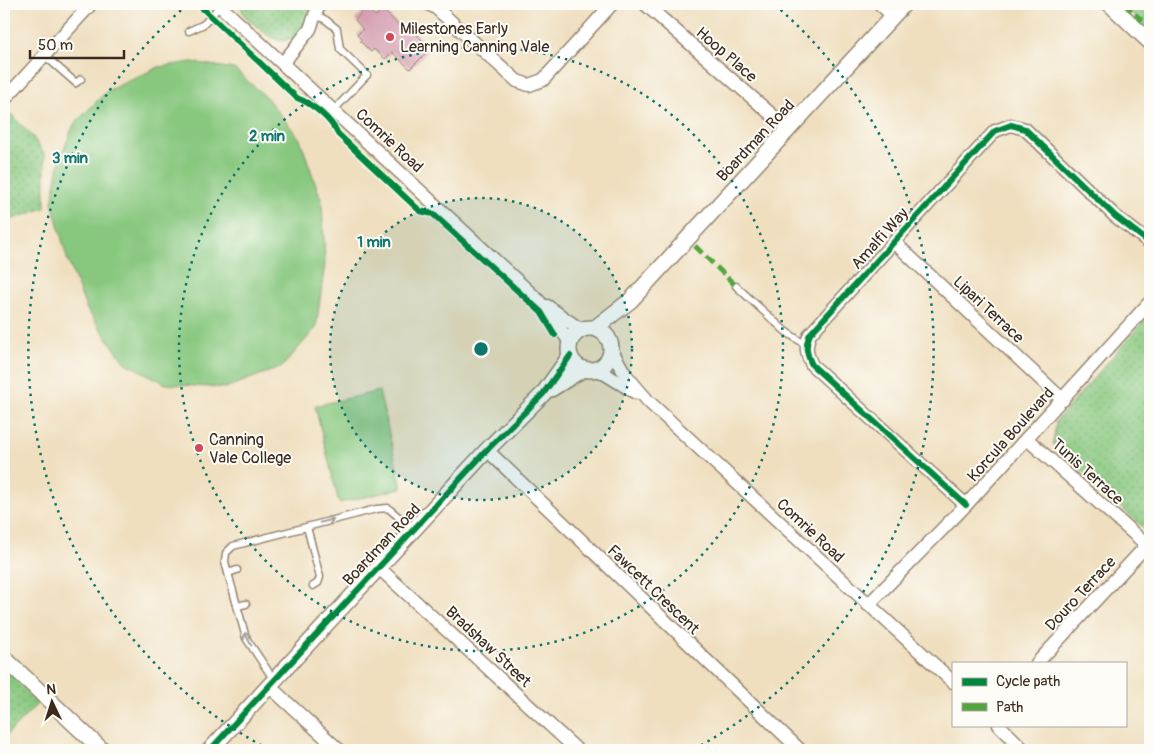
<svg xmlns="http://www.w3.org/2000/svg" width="1154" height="754" viewBox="0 0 1154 754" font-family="Pangolin,sans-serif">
	<defs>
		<pattern id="park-dots" width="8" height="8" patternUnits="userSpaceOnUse" patternTransform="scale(1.25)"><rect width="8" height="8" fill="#87c77e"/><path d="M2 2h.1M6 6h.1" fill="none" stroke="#70a267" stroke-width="1.8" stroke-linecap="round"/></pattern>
	</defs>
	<rect width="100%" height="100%" fill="#fdfcf7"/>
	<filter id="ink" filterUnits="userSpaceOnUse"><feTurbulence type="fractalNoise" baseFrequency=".02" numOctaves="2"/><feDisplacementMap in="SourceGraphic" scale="10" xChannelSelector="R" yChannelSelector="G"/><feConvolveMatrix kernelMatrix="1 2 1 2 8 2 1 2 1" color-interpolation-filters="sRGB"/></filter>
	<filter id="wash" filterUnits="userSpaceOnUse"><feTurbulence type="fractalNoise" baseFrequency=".0096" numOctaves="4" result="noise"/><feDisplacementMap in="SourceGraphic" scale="20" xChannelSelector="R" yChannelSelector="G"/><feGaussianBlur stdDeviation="1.12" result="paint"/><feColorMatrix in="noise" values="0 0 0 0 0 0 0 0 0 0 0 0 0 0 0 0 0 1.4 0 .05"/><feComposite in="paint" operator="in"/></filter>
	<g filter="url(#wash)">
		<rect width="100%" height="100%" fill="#efdfbf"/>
		<g fill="url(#park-dots)" stroke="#61784e">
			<path d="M 240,4 L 312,4 C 303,34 288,55 259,28 C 254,24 248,20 244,15 C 242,12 242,7 240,4 Z"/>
			<polygon points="1122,4 1150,4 1150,31"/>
			<polygon points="7,110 33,137 45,155 45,208 4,222 4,114"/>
			<polygon points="1150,314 1150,534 1053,444 1056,421"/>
			<polygon points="4,667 40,701 4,738"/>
		</g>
		<g fill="#87c77e" stroke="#61784e">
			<polygon points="192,62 234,69 266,97 300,139 322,202 325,263 316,328 282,367 225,388 166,384 124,362 86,308 67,258 52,202 60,159 74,124 107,91 159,67"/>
			<polygon points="379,391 402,488 339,503 315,406"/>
		</g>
		<g id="blocks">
			<polygon fill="#d5a0b2" points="365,9 376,16 382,9 408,34 412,30 429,47 426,51 427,52 410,69 392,52 385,59 374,49 371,52 360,41 362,40 357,35 363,29 355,20"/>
		</g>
	</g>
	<g filter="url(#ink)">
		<use href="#blocks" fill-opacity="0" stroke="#95846e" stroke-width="1"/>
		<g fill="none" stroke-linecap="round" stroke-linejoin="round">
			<g stroke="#95846e" stroke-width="9">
				<g id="service">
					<polyline points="316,15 326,20 337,29 340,49 367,75 334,110"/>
					<polyline points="189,31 204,24 220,6"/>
					<polyline points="44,55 76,83 81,79"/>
					<polyline points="736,286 785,331 806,345"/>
					<polyline points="307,527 320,577 318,583 313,586"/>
					<polyline points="228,573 237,570"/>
					<polyline points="237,606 246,604"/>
					<polyline points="275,677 270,674 246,638 225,562 226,553 233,546 376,509 388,508 413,529"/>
				</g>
			</g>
			<g stroke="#95846e" stroke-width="15">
				<g id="minor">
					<polyline points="218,4 539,301 570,342"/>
					<polyline points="429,4 436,8 517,81 529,85 543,80 612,4"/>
					<polyline points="645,4 788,129"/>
					<polyline points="880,4 893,16"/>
					<polyline points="283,63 310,29 319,4"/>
					<polyline points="4,100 91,4"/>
					<polyline points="894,242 1063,400"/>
					<polyline points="547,306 581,330"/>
					<polyline points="611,349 625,374 648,401 953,682"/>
					<polyline points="597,369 636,393"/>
					<polyline points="1027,439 1150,548"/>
					<polyline points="487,450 800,750"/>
					<path d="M 966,505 L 812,365 C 806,353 805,346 810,334 L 995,131 L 1011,125 L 1025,129 L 1115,216 L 1150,243"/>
					<polyline points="378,567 577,750"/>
					<polyline points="868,605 966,505 1150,302"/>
					<polyline points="1037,663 1147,545"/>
					<polyline points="269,686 339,750"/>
					<polyline points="999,725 1024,750"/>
				</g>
			</g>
			<g stroke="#95846e" stroke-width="18">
				<g id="tertiary">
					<polyline points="1110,4 1150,42"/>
					<polyline points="595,328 631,300 904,4"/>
					<circle cx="590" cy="349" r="21"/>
					<polyline points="551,389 583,369"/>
					<polyline points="4,658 102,750"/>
					<polyline points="210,750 487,450 543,394 570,356"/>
				</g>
			</g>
			<use href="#service" stroke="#fff" stroke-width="6"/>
			<use href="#minor" stroke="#fff" stroke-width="12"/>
			<use href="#tertiary" stroke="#fff" stroke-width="15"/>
			<g stroke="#54a441" stroke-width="5" stroke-dasharray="10 5" stroke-linecap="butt">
				<polyline points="1124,4 1150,28"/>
				<polyline points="695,246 736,286"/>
			</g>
			<g stroke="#fdfcf7" stroke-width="9">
				<g id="cycleway">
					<path d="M 198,4 L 297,98 C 313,104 331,119 338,134 L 420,211 L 433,214 L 541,312 L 555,335"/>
					<path d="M 966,505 L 812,365 C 806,353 805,346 810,334 L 995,131 L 1011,125 L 1025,129 L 1115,216 L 1150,243"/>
					<polyline points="210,750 487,450 543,394 570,356"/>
				</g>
			</g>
			<use href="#cycleway" stroke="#00873e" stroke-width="6"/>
		</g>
		<defs><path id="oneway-shaft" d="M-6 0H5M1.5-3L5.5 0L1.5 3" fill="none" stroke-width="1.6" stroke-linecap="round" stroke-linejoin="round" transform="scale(1.25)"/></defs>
		<g stroke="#a79f9a">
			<use href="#oneway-shaft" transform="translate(327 521) rotate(-14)"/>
			<use href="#oneway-shaft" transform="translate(248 639) rotate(-117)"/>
		</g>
	</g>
	<circle cx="481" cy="349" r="151" fill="#0f766e" fill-opacity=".12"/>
	<g fill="none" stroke="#0f766e" stroke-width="2.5" stroke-dasharray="2.5 5">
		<circle cx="481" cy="349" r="151"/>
		<circle cx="481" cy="349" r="302"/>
		<path d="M268 749A453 453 0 0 1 187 5M775 5A453 453 0 0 1 694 749"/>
	</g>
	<g fill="#d1495b" stroke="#fdfcf7" stroke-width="2">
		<circle cx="390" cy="37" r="5"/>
		<circle cx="199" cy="448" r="5"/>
	</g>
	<g text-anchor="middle" stroke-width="4" stroke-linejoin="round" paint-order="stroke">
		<g font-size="16" fill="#3b2a1e" stroke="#fdfcf7" text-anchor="start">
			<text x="400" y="34">Milestones Early<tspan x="400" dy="18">Learning Canning Vale</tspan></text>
			<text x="209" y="445">Canning<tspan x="209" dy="18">Vale College</tspan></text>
		</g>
		<g font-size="16" fill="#3b2a1e" stroke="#fdfcf7">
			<text transform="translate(727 54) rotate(41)" y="6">Hoop Place</text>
			<text transform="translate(390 140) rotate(43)" y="6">Comrie Road</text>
			<text transform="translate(755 140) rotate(-47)" y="6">Boardman Road</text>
			<text transform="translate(879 238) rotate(-48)" y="6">Amalfi Way</text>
			<text transform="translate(989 309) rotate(43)" y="6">Lipari Terrace</text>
			<text transform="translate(1010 434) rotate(-48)" y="6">Korcula Boulevard</text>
			<text transform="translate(1088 471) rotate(42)" y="6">Tunis Terrace</text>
			<text transform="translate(811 530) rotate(43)" y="6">Comrie Road</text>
			<text transform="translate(381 544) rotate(-47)" y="6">Boardman Road</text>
			<text transform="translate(654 589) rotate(44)" y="6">Fawcett Crescent</text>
			<text transform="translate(1080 593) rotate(-47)" y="6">Douro Terrace</text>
			<text transform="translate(489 646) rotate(43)" y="6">Bradshaw Street</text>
		</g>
	</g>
	<circle cx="481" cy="349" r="8" fill="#0f766e" stroke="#fdfcf7" stroke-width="2.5"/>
	<g font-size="15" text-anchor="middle" font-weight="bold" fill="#0f766e" stroke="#fdfcf7" stroke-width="4" stroke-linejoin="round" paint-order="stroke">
		<text x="267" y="141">2 min</text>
		<text x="70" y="163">3 min</text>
		<text x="374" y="247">1 min</text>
	</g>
	<rect width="1154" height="754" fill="none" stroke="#fdfcf7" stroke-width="20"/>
	<rect x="952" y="662" width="175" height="65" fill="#fdfcf7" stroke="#afa8a0"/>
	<rect x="962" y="678" width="25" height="8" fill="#00873e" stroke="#afa8a0"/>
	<text x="996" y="686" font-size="15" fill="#3b2a1e">Cycle path</text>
	<rect x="962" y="703" width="25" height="8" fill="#54a441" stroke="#afa8a0"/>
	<text x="996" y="712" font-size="15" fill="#3b2a1e">Path</text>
	<g transform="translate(52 702) rotate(356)" stroke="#fdfcf7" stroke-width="4" paint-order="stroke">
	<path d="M0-4L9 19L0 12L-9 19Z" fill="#3b2a1e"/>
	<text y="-8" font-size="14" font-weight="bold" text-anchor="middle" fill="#3b2a1e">N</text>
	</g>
	<path d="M30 50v8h94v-8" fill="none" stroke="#3b2a1e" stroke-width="2.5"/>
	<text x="38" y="50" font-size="15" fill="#3b2a1e" stroke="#fdfcf7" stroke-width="4" paint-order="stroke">50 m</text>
</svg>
